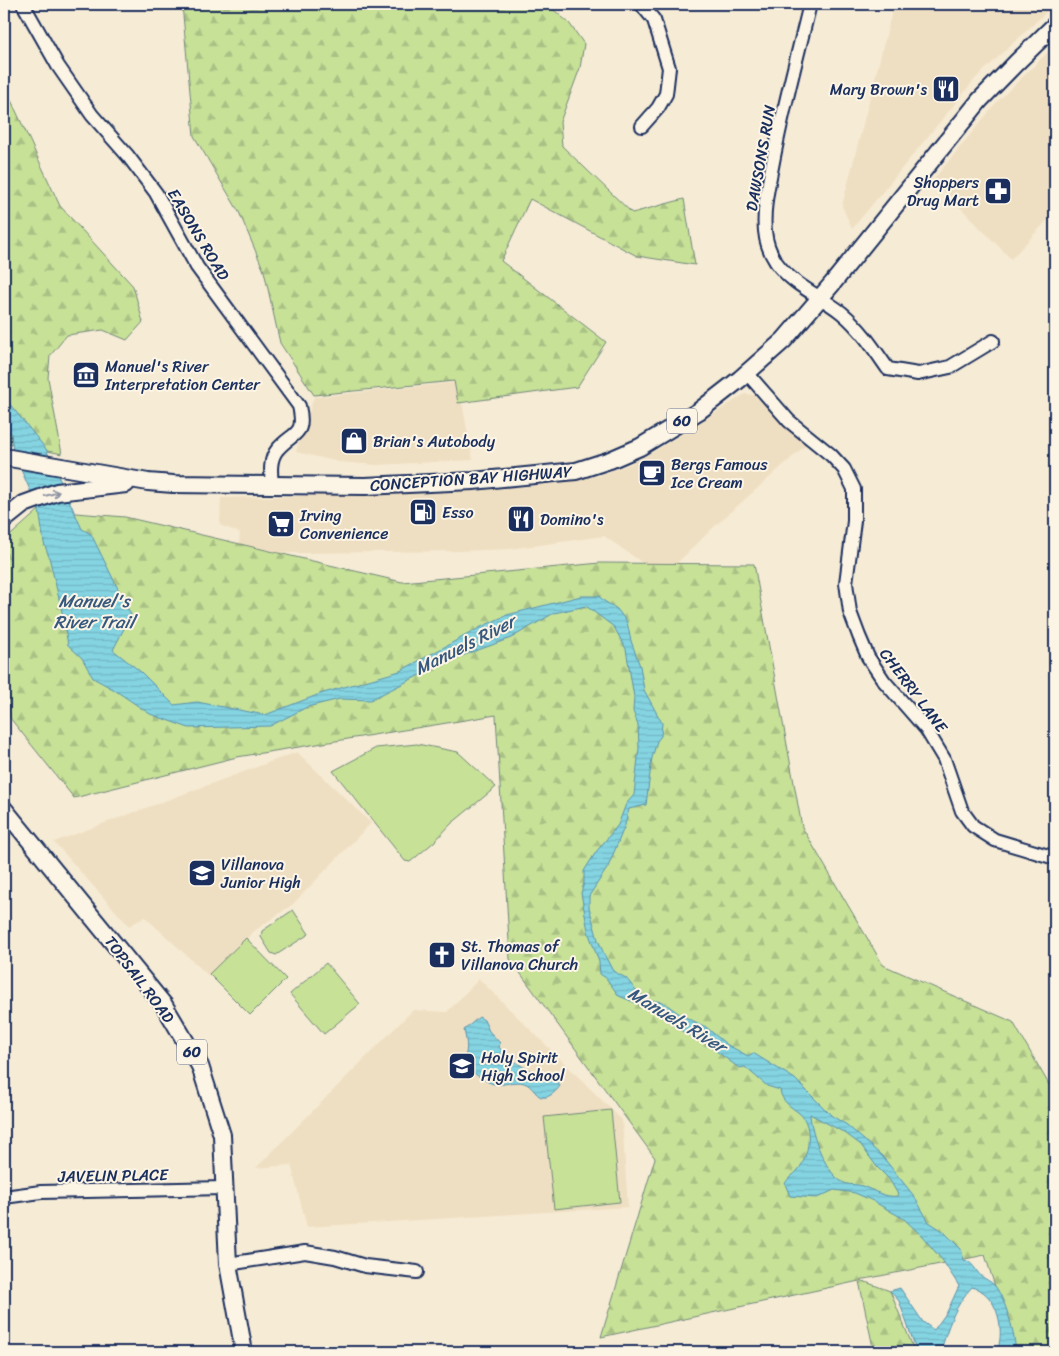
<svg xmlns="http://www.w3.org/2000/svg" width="1059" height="1356" viewBox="0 0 1059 1356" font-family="Sriracha,sans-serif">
	<defs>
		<pattern id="forest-firs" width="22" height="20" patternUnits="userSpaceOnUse" patternTransform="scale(1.25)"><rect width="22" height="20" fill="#c7e197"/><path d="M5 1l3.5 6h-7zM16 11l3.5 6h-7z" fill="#aac185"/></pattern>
		<pattern id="water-rules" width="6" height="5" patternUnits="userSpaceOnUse" patternTransform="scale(1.25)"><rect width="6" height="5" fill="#85d4e2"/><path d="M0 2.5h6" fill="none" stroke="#72b6c4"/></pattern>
	</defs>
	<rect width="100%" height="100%" fill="#f6ebd5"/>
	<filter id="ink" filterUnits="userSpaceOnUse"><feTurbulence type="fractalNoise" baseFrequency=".02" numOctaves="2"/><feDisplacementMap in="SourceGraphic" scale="10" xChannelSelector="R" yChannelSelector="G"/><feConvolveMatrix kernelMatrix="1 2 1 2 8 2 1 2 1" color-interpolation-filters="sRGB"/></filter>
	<g filter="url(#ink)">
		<g fill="#efdfc2">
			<polygon points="894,4 1055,4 976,78 852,229 842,206"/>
			<polygon points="1055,45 1055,212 1011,259 933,180 997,102"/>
			<polygon points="458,382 473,460 377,465 339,462 296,452 314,397"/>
			<polygon points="745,394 754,395 806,445 715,526 663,577 604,536 510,549 459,551 238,554 240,533 220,525 221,498 457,492 554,484 598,476 630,464 660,448"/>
			<polygon points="297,752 371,823 293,904 253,932 210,977 145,917 129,926 54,842"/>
			<polygon points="479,979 622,1120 628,1207 307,1227 291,1165 256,1168 413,1010 447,1012"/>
		</g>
		<g fill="url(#forest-firs)" stroke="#71887a">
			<polygon points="182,4 547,4 569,23 584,44 580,68 560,122 562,146 632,213 684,199 695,265 637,256 530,199 501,261 606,342 577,387 458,403 454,381 314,395 280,343 264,271 239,212 194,136"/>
			<polygon points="4,85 60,206 133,286 143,322 127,340 103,330 67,335 50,356 48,378 62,454 4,442"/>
			<polygon points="39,510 125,517 402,582 600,563 754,564 802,827 883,965 1013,1022 1055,1095 1055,1352 1016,1352 985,1255 860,1280 890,1291 915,1352 874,1352 859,1281 601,1337 655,1158 510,959 496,715 237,757 74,798 10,718 4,635 4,541"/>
		</g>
		<g fill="#c7e197" stroke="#71887a">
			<polygon points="417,744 458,752 496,787 451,824 434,842 410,862 405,861 333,771 376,748"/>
			<polygon points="293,910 309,934 276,955 271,953 261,937 262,931"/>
			<polygon points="246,938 286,979 250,1015 209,974"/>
			<polygon points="326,963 360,1004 324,1034 290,994"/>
			<polygon points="611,1110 620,1202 554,1209 544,1117"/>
		</g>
		<g fill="url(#water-rules)" stroke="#5b92ad" fill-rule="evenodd">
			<path d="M 4,397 L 46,449 L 82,529 L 91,534 L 131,615 L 113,650 L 141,672 L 174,705 L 197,702 L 265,715 L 320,694 L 400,671 L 483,626 L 507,615 L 581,596 L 599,596 L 604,601 L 617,609 L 627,622 L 631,641 L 640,666 L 644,690 L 662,723 L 661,736 L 657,741 L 652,758 L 646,805 L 629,809 L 625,825 L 608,867 L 589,896 L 589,907 L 598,940 L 604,954 L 613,971 L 626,978 L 634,988 L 648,1000 L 663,1002 L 681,1015 L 706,1027 L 726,1044 L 748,1056 L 753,1053 L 795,1079 L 832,1116 L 847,1125 L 882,1156 L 914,1196 L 929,1222 L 943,1231 L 961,1249 L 964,1260 C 973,1262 975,1270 981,1276 C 985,1279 990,1281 994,1285 C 1004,1295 1017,1338 1015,1352 L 997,1352 C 1004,1333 1000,1305 983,1292 C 980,1290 975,1288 972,1287 C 956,1303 946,1330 941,1352 L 917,1352 L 899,1301 L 890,1291 L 900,1288 L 923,1322 L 934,1330 L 947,1312 L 959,1286 L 943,1261 L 922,1236 L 904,1219 L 871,1200 L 855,1193 L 834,1190 L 817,1198 L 790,1196 L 785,1184 C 788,1177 793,1176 798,1170 C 809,1157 814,1125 799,1113 C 790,1106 782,1102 780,1090 L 767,1086 L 745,1067 L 739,1068 L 704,1042 L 682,1031 L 663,1017 L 646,1007 L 619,996 L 606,978 L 600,974 L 599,962 L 588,931 L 581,893 L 584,883 L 584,871 L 596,852 L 618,825 L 626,804 L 634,795 L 639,748 L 638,725 L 633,711 L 634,697 L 626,649 L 614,627 L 586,606 L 554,613 L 511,638 L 448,661 L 370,700 L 340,699 L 307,707 L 270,726 L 189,728 L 150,714 L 113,689 L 93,678 L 82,658 L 68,645 L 61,607 L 49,557 L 44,543 L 39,510 L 13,452 L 11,433 L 4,427 ZM 810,1114 L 845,1133 L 861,1145 L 877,1167 L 889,1179 L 899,1196 C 884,1198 876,1191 862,1186 C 857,1184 852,1185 847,1184 C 826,1178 811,1133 810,1114 Z"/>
			<path d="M 479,1017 L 484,1020 L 489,1031 L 500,1043 L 499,1047 L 505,1055 L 525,1068 L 532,1071 L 537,1076 L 557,1080 L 560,1086 C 555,1093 544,1103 536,1093 C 532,1089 530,1085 524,1083 C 515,1080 504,1086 494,1084 C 486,1083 469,1069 461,1064 C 469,1053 467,1043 464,1030 Z"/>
		</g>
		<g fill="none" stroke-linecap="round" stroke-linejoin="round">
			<g stroke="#1b2f5e" stroke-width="16">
				<g id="minor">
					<path d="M 23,4 L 58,66 L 92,115 L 128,156 L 156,193 L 197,267 L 299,406 C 306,437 293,431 277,450 C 269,460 271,474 272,485"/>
					<polyline points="641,4 654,20 669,68 666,94 658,108 642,126"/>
					<path d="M 810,4 C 797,58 782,112 772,167 C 768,187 763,210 765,231 C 766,242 770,253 776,262 C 793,286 821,296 842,313 C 861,329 874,349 888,369 L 918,374 L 950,367 L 993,341"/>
					<polyline points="747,373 789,421 831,455 844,469 854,489 854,521 846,583 850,612 859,636 868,657 884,681 926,729 944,759 962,811 973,826 995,840 1055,858"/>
					<polyline points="4,1197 41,1192 224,1188"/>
					<polyline points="228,1264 305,1252 335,1257 365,1266 417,1272"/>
				</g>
			</g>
			<g stroke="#1b2f5e" stroke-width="20">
				<g id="major">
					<polyline points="4,457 148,482 173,484 365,486 473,481 576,471 610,460 640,447 699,411 740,379 784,340 832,284 980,100 1016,63 1055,25"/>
					<polyline points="4,520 24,504 57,492 126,484"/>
					<polyline points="4,809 164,1005 200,1066 222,1135 228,1264 244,1352"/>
				</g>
			</g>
			<use href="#minor" stroke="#fcf5e5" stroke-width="12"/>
			<use href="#major" stroke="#fcf5e5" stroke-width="16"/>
		</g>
		<defs><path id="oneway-shaft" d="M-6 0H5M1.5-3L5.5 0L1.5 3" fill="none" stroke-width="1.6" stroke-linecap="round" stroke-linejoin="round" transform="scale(1.25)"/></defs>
		<use stroke="#8c92a2" href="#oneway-shaft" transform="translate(52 494) rotate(-15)"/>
	</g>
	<defs>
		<g id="restaurant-square" transform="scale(1.4375)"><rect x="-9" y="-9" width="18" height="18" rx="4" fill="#1b2f5e" stroke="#fcf5e5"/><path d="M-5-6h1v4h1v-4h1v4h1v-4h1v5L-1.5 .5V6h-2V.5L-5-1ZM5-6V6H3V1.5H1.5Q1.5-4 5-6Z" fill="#fff"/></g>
		<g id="pharmacy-square" transform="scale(1.4375)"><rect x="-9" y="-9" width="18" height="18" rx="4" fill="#1b2f5e" stroke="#fcf5e5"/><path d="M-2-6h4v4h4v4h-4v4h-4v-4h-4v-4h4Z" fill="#fff"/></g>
		<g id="museum-square" transform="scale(1.4375)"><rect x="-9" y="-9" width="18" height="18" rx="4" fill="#1b2f5e" stroke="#fcf5e5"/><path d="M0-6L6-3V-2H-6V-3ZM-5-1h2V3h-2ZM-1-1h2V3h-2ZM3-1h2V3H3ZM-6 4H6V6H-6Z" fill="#fff"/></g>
		<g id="shop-square" transform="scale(1.4375)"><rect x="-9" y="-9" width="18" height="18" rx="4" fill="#1b2f5e" stroke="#fcf5e5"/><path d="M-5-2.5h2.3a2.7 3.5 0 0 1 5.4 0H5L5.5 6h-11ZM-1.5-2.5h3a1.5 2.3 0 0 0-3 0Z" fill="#fff"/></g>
		<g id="cafe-square" transform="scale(1.4375)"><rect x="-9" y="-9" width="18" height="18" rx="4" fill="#1b2f5e" stroke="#fcf5e5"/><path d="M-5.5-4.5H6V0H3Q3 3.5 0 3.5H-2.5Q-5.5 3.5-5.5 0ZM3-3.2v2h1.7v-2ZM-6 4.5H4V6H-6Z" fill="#fff"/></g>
		<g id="fuel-square" transform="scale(1.4375)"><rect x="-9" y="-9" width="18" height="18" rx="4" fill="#1b2f5e" stroke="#fcf5e5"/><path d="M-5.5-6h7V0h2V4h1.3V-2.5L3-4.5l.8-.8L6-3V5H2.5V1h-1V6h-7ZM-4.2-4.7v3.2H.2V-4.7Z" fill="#fff"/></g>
		<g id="supermarket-square" transform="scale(1.4375)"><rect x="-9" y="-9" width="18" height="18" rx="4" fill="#1b2f5e" stroke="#fcf5e5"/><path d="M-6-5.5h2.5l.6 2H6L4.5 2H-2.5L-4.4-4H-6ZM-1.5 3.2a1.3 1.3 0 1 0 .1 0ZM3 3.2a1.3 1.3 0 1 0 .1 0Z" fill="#fff"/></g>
		<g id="school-square" transform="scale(1.4375)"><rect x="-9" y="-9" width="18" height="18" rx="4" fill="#1b2f5e" stroke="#fcf5e5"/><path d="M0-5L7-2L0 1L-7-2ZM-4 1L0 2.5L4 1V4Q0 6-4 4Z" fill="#fff"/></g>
		<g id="church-square" transform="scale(1.4375)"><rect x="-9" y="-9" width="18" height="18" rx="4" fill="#1b2f5e" stroke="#fcf5e5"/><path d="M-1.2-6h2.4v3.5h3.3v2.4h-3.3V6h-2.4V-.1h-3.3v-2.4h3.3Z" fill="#fff"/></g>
	</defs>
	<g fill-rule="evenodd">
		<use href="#restaurant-square" x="946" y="89"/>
		<use href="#pharmacy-square" x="998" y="191"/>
		<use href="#museum-square" x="86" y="375"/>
		<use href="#shop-square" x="354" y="441"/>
		<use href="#cafe-square" x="652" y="473"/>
		<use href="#fuel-square" x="423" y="512"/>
		<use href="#restaurant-square" x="521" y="519"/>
		<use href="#supermarket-square" x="281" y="524"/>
		<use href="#school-square" x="202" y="873"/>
		<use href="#church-square" x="442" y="955"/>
		<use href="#school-square" x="462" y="1066"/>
	</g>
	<g text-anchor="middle" stroke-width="4" stroke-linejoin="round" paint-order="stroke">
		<g fill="#fcf5e5" stroke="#5e6a86" stroke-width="1">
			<rect x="667" y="408.5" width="30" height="25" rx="4"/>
			<rect x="177" y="1039.5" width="30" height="25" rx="4"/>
		</g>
		<g font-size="15" font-weight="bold" fill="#1b2f5e">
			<text x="682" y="426">60</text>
			<text x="192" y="1057">60</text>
		</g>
		<g font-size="16" fill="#1b2f5e" stroke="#fcf5e5" text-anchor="start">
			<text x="927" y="95" text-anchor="end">Mary Brown's</text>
			<text x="979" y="188" text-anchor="end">Shoppers<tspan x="979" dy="18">Drug Mart</tspan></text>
			<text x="105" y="372">Manuel's River<tspan x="105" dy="18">Interpretation Center</tspan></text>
			<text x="373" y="447">Brian's Autobody</text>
			<text x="671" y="470">Bergs Famous<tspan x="671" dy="18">Ice Cream</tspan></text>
			<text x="442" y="518">Esso</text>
			<text x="300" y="521">Irving<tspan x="300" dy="18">Convenience</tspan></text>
			<text x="540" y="525">Domino's</text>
			<text x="221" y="870">Villanova<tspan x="221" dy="18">Junior High</tspan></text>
			<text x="461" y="952">St. Thomas of<tspan x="461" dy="18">Villanova Church</tspan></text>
			<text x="481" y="1063">Holy Spirit<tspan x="481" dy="18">High School</tspan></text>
		</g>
		<g font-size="16" fill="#1b2f5e" stroke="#fcf5e5">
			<text transform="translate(760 158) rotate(-80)" y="6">DAWSONS RUN</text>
			<text transform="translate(199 234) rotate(59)" y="6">EASONS ROAD</text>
			<text transform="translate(471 478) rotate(-4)" y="6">CONCEPTION BAY HIGHWAY</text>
			<text transform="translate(914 690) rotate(53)" y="6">CHERRY LANE</text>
			<text transform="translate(140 979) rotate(53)" y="6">TOPSAIL ROAD</text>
			<text transform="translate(113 1175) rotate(-1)" y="6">JAVELIN PLACE</text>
		</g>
		<g font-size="18" font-style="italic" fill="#36587f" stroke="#fcf5e5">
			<text x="94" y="607">Manuel's<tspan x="94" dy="21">River Trail</tspan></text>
			<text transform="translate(465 645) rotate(-27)" y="6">Manuels River</text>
			<text transform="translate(677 1020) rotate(31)" y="6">Manuels River</text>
		</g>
	</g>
	<rect width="1059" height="1356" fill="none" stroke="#fcf5e5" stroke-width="20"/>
	<rect x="10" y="10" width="1039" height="1336" fill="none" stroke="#1b2f5e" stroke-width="2" filter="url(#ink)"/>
</svg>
